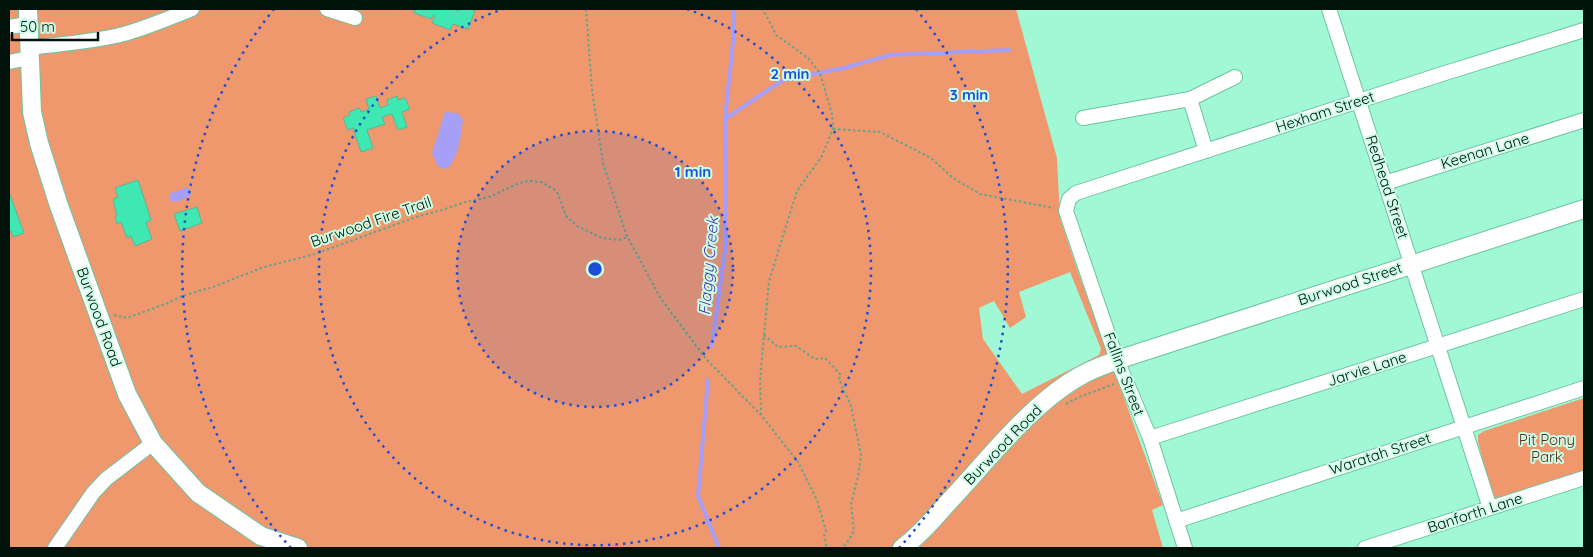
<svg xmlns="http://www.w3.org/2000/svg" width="1593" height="557" viewBox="0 0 1593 557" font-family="Quicksand,sans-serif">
	<rect width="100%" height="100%" fill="#a1f8d4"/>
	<g fill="#f0986d" fill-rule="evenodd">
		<path d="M 9,9 L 1016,9 L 1057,158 L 1060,218 L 1077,269 L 1163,505 L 1152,510 L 1163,548 L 9,548 ZM 1070,272 L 1101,349 L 1099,355 L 1022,394 L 983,339 L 979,308 L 994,301 L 1010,328 L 1026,317 L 1019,292 Z"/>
		<polygon points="1584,398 1584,474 1496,499 1491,492 1478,442 1478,435 1484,431"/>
	</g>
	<g fill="#a69ff7">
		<path d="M 445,112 L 457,113 L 463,119 C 461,135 459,157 447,169 L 438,167 L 432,153 Z"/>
		<polygon points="188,187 191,195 180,201 171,202 169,194"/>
	</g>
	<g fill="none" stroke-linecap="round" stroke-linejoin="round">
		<g stroke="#a69ff7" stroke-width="4">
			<polyline points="725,119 783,80 844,68 890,55 1009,50"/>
			<polyline points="712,346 726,243 725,119 733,42 734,9"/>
			<polyline points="708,380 698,496 719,548"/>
		</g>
	</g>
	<g fill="#3fe8b2" stroke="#5eb393">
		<polygon points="415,9 453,9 459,11 460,9 470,9 475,11 468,29 453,24 450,30 432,23 435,16 433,15 431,19 414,13"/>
		<polygon points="376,96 380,108 388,105 387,100 397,96 398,100 405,98 410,109 402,112 407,127 398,130 392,114 382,117 385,124 367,130 373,148 361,152 353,128 348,130 343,118 350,115 349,112 359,108 361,112 369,109 366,99"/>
		<polygon points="138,180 151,220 146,223 152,239 135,246 131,236 127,238 121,222 117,224 115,217 117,216 113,199 118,197 115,188"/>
		<polygon points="9,192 24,233 13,237 11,231 9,232"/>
		<polygon points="197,207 202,223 180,231 174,214"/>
	</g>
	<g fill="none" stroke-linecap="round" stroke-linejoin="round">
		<g stroke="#6dc3a2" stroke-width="16">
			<g id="minor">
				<polyline points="327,9 355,18"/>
				<polyline points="1329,9 1490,508"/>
				<polyline points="9,27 28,24"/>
				<path d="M 29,48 C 61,44 93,42 124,34 C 148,27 170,18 192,9"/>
				<polyline points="9,62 29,58"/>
				<polyline points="1190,99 1235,77"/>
				<polyline points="1083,118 1190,99 1206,151"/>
				<polyline points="1385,183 1584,120"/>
				<polyline points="1150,438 1584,299"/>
				<polyline points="1176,521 1584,388"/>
				<polyline points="55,548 93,493 106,479 153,443"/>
				<polyline points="1185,548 1150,438 1117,360 1066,211 1069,199 1076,193 1442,74 1584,30"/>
				<polyline points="1365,548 1584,478"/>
			</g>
		</g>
		<g stroke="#6dc3a2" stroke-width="20">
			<g id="major">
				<polyline points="28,9 32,112 39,143 58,203 127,394 153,443 198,493 261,536 298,548"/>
				<path d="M 902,548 C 922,534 938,513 955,495 C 992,455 1034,401 1082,375 C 1093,369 1105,365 1117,360 L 1584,209"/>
			</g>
		</g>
		<g stroke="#65a389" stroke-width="2" stroke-dasharray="2.5 2.5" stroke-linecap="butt">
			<polyline points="586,9 592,90 603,163 626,234 661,299 706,359 761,415 798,462 817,500 826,531 824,536 827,548"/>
			<polyline points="833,129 880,132 931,158 953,178 980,194 1054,208"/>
			<polyline points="114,315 127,318 168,303 182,296 213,287 264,267 315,254 416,217 442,210 465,202 489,197 519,183 529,181 541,182 555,190 558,194 566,216 577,226 602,238 619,240 628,237"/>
			<polyline points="764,335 778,347 796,346 815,359 825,358 841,375 839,379 851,406 861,455 858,477 851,504 854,531 847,543 841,548"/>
			<polyline points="1066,404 1079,397 1114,384"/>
			<polyline points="761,415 760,380 769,281 797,191 822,156 833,129 832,114 820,73 808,58 776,35 763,9"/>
		</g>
		<use href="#minor" stroke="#fff" stroke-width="14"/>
		<use href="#major" stroke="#fff" stroke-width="18"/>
	</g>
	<circle cx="595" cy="269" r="138" fill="#1d4ed8" fill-opacity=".12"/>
	<g fill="none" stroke="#1d4ed8" stroke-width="2.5" stroke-dasharray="2.5 5">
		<circle cx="595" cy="269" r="138"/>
		<path d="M687 9A276 276 0 1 1 503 9"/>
		<path d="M291 548A413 413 0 0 1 274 9M916 9A413 413 0 0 1 899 548"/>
	</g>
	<g text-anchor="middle" stroke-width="4" stroke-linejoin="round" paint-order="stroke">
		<g font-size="15" fill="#00120a" stroke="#cbfde7">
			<text transform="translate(1325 112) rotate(-18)" y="5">Hexham Street</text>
			<text transform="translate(1485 151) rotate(-17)" y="5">Keenan Lane</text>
			<text transform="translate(1387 187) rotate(72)" y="5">Redhead Street</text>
			<text transform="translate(371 222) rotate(-19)" y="5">Burwood Fire Trail</text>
			<text transform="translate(1350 284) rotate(-18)" y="5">Burwood Street</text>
			<text transform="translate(99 317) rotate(70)" y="5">Burwood Road</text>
			<text transform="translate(1367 369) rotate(-18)" y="5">Jarvie Lane</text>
			<text transform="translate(1124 374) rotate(69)" y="5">Fallins Street</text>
			<text transform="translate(1003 445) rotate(-46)" y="5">Burwood Road</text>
			<text transform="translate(1380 454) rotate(-18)" y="5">Waratah Street</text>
			<text transform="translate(1475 513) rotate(-18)" y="5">Banforth Lane</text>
		</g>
		<g font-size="15" fill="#572a13" stroke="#cbfde7">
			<text x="1547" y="445">Pit Pony<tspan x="1547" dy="17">Park</tspan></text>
		</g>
		<g font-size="16" font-style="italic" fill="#4f32af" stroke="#cbfde7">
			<text transform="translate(708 266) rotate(-85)" y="6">Flaggy Creek</text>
		</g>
	</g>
	<circle cx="595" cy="269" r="8" fill="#1d4ed8" stroke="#cbfde7" stroke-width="2.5"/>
	<g font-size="15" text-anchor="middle" font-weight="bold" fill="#1d4ed8" stroke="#cbfde7" stroke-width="4" stroke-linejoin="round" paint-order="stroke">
		<text x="790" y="79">2 min</text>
		<text x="969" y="100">3 min</text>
		<text x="693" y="177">1 min</text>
	</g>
	<rect width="1593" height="557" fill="none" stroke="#00120a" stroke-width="20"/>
	<path d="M12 32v8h86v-8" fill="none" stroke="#00120a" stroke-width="2.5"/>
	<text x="20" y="32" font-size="15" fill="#00120a" stroke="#cbfde7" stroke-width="4" paint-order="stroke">50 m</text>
</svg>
